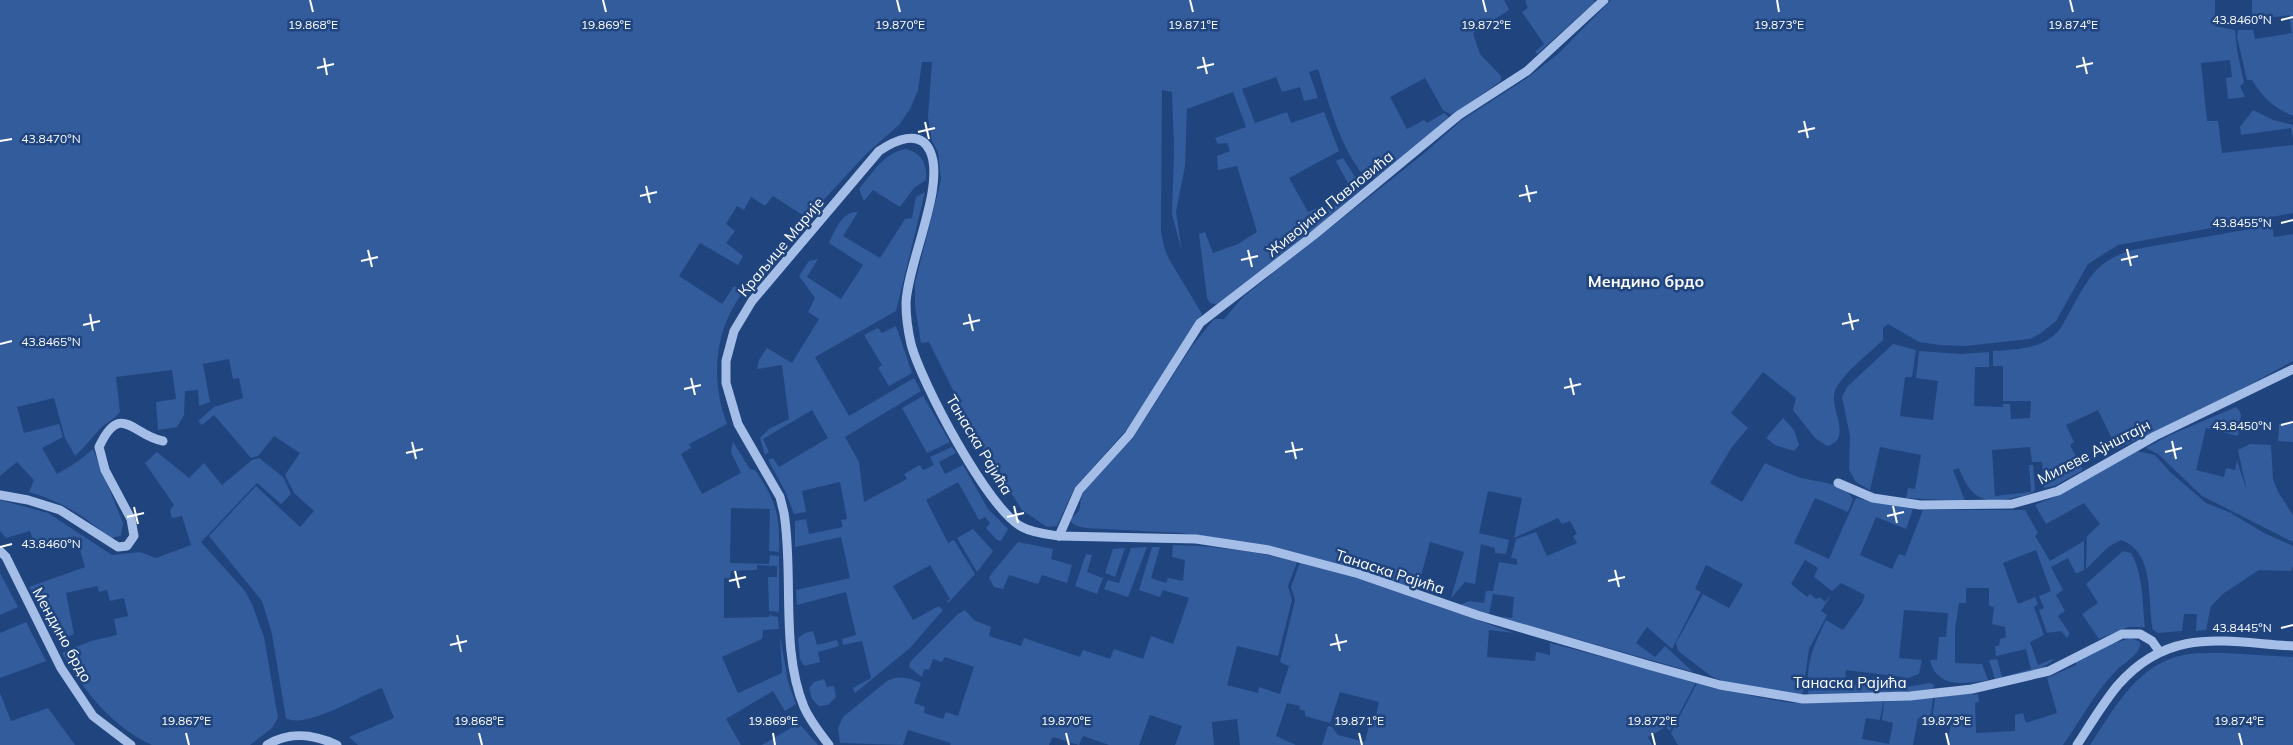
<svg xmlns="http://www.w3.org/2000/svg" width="2293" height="745" viewBox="0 0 2293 745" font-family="Mulish,sans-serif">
	<rect width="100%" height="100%" fill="#20447e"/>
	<g fill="#335c9c">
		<path d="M 0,0 L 1504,0 L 1509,10 L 1473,33 L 1480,54 L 1501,76 L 1501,81 L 1452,115 L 1443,110 L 1425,78 L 1390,97 L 1407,129 L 1424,120 L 1427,123 L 1444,113 L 1449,117 L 1410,152 L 1375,178 L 1364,176 C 1340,147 1329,104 1318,69 L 1309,72 L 1318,98 L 1304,101 L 1300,87 L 1282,92 L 1276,77 L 1242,89 L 1255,123 L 1287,112 L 1291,123 L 1324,112 L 1339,151 L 1289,178 L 1308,212 L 1321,206 L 1325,211 L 1350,197 L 1347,191 L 1351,189 L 1336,161 L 1343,158 L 1362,188 L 1317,227 L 1219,305 L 1210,303 L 1207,298 L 1199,234 L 1205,232 L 1213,253 L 1238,244 L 1257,232 L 1237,166 L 1218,170 L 1217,156 L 1230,151 L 1227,143 L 1218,144 L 1215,138 L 1246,127 L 1233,92 L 1187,109 L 1185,166 L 1176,212 L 1182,252 L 1172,214 L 1174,148 L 1172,92 L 1162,90 L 1161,231 L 1164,247 L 1169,259 L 1202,314 L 1128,428 L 1074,489 L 1057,526 L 1047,527 L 1022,510 L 981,446 L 929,342 L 921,343 L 915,306 L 915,283 L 941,180 L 938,152 L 932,141 L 928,117 L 932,62 L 922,62 L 918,90 L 910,109 L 899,125 L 866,154 L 807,218 L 773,196 L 765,206 L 751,197 L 744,210 L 737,206 L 726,224 L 735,231 L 726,243 L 743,256 L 738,265 L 700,243 L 679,276 L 722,304 L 734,286 L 744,291 C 714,329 710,379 727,424 L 689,444 L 691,448 L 681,454 L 702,494 L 741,473 L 731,452 L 733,442 L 750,469 L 755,470 C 776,500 780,515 779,552 L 769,551 L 770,509 L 731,508 L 730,563 L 769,564 L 770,555 L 779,556 L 779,612 L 769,611 L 768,577 L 777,577 L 777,566 L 757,565 L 757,570 L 731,571 L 730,578 L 724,578 L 724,618 L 769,617 L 769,615 L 778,617 L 779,629 L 763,630 L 762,639 L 722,657 L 738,693 L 782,673 L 780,636 L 788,682 L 796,704 L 785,711 L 773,691 L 726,719 L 741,745 L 358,745 L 349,737 L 394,718 L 382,688 C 361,695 305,730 286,718 L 272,634 L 262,601 L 209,536 L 256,486 L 300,527 L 314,511 L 294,493 L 285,475 L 300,453 L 274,436 L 258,456 L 251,458 L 214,415 L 202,425 L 198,421 L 214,407 L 243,398 L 239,378 L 233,379 L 229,359 L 203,364 L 210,402 L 199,406 L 198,390 L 185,391 L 184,415 L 177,427 L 158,430 L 156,402 L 176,399 L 172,370 L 116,377 L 120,412 C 114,420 105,423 99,430 C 90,440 85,447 75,456 L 65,438 L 54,398 L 17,407 L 24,433 L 59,424 L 63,437 L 42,448 L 57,474 L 77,462 L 93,449 L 123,523 L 121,536 L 110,538 C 81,514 65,503 29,492 L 34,480 L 17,462 L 0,476 Z"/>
		<polygon points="1527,0 1594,0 1595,2 1537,54 1535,52 1544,44 1522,12 1528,8 1525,1"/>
		<path d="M 1611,0 L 2215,0 L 2215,26 L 2235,30 L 2237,50 L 2244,83 L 2240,86 L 2245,97 L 2228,99 L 2226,78 L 2232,77 L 2230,60 L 2201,63 L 2207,121 L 2218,121 L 2222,153 L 2293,145 L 2293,213 L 2118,245 L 2088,264 L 2056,321 L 2041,333 L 2030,339 L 1965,346 L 1940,345 L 1919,342 L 1888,324 L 1883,328 L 1883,340 C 1870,353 1837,377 1834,395 C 1832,412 1852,440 1827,446 L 1815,438 L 1793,410 L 1796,398 L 1763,372 L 1731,413 L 1748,428 L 1732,447 L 1710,483 L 1742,502 L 1765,463 C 1776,468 1787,473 1798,477 C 1814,482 1845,482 1853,499 L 1848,512 L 1815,498 L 1794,543 L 1829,559 L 1856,498 L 1913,509 L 1906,529 L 1876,517 L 1860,555 L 1892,569 L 1899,554 L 1905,556 L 1923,510 L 2025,510 L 2038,533 L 2035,536 L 2050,561 L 2084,541 L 2084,570 L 2076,574 L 2068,558 L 2051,567 L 2063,590 L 2056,595 L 2065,611 L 2058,616 L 2070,634 L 2067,638 L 2061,631 L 2047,633 L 2039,610 L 2044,608 L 2039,596 L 2051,591 L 2036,550 L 2003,563 L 2018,604 L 2035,597 L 2038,604 L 2034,607 L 2044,635 L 2030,642 L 2038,665 L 2055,658 C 2041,673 2014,675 1995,679 L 1989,660 L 1997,659 L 2002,677 L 2031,669 L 2026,649 L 1996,656 L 1995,646 L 1999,646 L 2000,639 L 2006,637 L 2005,627 L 1992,624 L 1994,607 L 1989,606 L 1989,588 L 1966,588 L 1966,603 L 1959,603 L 1955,629 L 1955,663 L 1982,664 L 1988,680 C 1965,684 1937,689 1930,660 L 1937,660 L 1939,637 L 1946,637 L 1948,613 L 1904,610 L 1899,658 L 1922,660 L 1919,674 L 1903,680 L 1903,677 L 1846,670 L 1845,684 L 1900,690 L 1901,688 L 1930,683 L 1934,685 L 1933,689 L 1898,693 L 1810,695 L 1808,693 C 1806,662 1813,647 1826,620 L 1843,630 L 1862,603 L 1865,595 L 1841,583 L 1832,591 L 1814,577 L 1818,568 L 1805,560 L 1791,584 L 1807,597 L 1810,594 L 1816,599 L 1820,597 L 1825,602 L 1832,594 L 1821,611 L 1827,615 L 1809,649 L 1803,692 L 1800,695 L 1725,682 L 1711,676 L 1678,651 L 1676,643 L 1703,594 L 1729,608 L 1743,584 L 1706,565 L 1695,589 L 1701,592 L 1672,649 L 1647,627 L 1636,643 L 1655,657 L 1665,646 L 1693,672 L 1495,616 L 1512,618 L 1514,597 L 1493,594 L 1489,614 L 1460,605 L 1469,601 L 1484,603 L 1486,591 L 1493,591 L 1499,562 L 1517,565 L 1517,559 L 1511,558 L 1516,539 L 1536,532 L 1547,556 L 1577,543 L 1573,536 L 1577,534 L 1570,521 L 1562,524 L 1558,518 L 1514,538 L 1522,498 L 1488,491 L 1479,533 L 1509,540 L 1506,554 L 1495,553 L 1495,548 L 1481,544 L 1475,584 L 1465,582 L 1451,598 L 1464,552 L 1430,542 L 1417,591 L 1218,538 L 1181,533 L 1085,528 C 1077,526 1072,526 1070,518 C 1086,510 1076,503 1085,489 L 1132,439 L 1192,346 L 1214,319 L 1224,319 L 1243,297 L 1422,155 L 1462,120 L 1527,78 L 1558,54 Z"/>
		<path d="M 2238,0 L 2293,0 L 2293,116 C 2274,108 2263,98 2252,80 L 2247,80 L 2237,37 L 2238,30 L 2253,30 L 2255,39 L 2292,33 L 2289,15 L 2252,20 L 2252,0 Z"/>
		<polygon points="2253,110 2273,120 2293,125 2293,139 2291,128 2241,135 2240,127"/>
		<path d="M 906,149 C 923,154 927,164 926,180 L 914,188 L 900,207 L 873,190 L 864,201 L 859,189 C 872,174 884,152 906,149 Z"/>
		<path d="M 925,192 L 896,311 L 815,357 L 849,416 L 914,378 L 921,391 L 845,437 L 859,462 L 864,502 L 907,479 L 904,474 L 920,465 L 923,470 L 934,465 L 930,457 L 952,447 L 956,453 L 939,462 L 945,474 L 963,465 L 988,509 L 1008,529 L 1001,541 L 997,540 L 986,528 L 990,523 L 985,517 L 979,520 L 958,482 L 926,500 L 948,543 L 954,540 L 975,574 L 948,603 L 947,601 L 950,599 L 930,565 L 893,586 L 913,620 L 939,606 L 943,610 L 910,648 L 855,693 L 853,688 L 871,678 L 862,641 L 843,645 L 842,639 L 856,635 L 846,592 L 797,605 L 796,590 L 850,578 L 841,537 L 795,547 L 795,521 L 806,519 L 809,534 L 843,527 L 841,520 L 847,519 L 840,482 L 802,491 L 806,512 L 794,514 L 785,491 L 768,460 L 773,458 L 779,467 L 828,438 L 812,410 L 763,439 L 769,452 L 765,455 L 760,438 L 769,429 L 789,419 L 782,365 L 757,369 L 759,360 L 767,348 L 792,363 L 819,319 L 808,312 L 815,298 L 799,276 L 809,261 L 818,259 L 807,277 L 841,299 L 863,265 L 829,243 C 835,230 842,211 858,212 L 843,236 L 880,258 L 905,219 L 912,218 L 916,197 Z"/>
		<path d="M 2272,225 L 2274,237 L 2293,234 L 2293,361 L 2231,395 L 2117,449 L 2098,410 L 2066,425 L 2074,442 L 2070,445 L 2083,470 L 2054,486 L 2044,488 L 2042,462 L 2032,462 L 2030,447 L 1992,450 L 1995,496 L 2031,492 L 2029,465 L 2033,465 L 2035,490 C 2031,495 2024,496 2017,497 C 1985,505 1971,500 1959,468 L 1953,470 L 1965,501 L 1906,498 L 1908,488 L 1915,489 L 1921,455 L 1880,447 L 1870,490 L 1856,482 L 1849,470 L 1850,436 L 1842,397 L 1847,387 L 1893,344 L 1916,350 L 1912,377 L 1905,377 L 1900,416 L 1933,420 L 1938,381 L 1916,378 L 1919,351 L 1961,354 L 1989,352 L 1989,367 L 1975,367 L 1974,406 L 2003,407 L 2003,404 L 2010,404 L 2011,419 L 2030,418 L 2031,401 L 2003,401 L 2003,366 L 1993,366 L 1993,351 C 2011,350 2034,349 2049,339 C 2059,333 2063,324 2068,315 C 2088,280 2095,259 2137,249 Z"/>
		<polygon points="896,326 912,373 889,386 878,368 882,365 864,335 878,328 882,333"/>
		<polygon points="923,396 950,442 927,453 902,408"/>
		<polygon points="2236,407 2239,410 2241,415 2238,436 2206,428 2196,470 2224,477 2226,468 2235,470 2237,461 2247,491 2238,450 2250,444 2271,445 2273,479 2278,492 2293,515 2293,542 2202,496 2158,454 2146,448 2170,435"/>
		<polygon points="1783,418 1794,430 1799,445 1794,451 1775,445 1766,438"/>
		<polygon points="2279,424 2293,424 2293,442 2278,441"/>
		<path d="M 2137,451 L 2155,455 L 2170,472 L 2206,503 L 2229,512 L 2264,533 L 2293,546 L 2293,566 L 2291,571 L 2259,570 L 2224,593 L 2211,606 L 2206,630 L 2196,631 L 2197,614 L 2184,614 L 2182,631 L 2158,633 L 2153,630 C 2147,602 2156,552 2121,540 L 2108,547 L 2086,569 L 2087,536 L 2100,524 L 2084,503 L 2046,524 L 2035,505 L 2059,495 Z"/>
		<path d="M 157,452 L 189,478 L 204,463 L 222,485 L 252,460 L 259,458 L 283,477 L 291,494 L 281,504 L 257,483 L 201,542 L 245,591 L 252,604 L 264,637 L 278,718 L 272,728 L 250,745 L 152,745 C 111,726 85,692 62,653 L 91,641 L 117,635 L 114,619 L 128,616 L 124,598 L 110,601 L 107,590 L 99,592 L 97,586 L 66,593 L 74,634 L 57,641 L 29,587 L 85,567 L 76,536 L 36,548 L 30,531 L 6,538 L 0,531 L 0,500 L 48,513 L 112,555 L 140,552 L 156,558 L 191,545 L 182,516 L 172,518 L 170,510 L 174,505 L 145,463 Z"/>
		<polygon points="973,529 993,551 977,572 957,538"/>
		<polygon points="1018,542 1053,549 1051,559 1072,565 1067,583 1042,575 1038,584 1009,575 1003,589 994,587 989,578 992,573"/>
		<path d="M 1173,545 C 1216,546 1256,551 1297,562 L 1288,586 L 1292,600 L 1278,656 L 1237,646 L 1227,685 L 1258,693 L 1259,687 L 1280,694 L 1289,666 L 1280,662 L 1295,600 L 1291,587 L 1300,562 L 1364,580 L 1514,633 L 1489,630 L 1487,657 L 1535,661 L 1536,652 L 1550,655 L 1550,643 L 1696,682 L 1670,731 L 1666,727 L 1648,737 L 1652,745 L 1322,745 L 1328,726 L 1332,727 L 1338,735 L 1365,742 L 1371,717 L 1376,715 L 1379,702 L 1340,692 L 1330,723 L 1305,716 L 1305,711 L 1299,709 L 1300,706 L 1287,703 L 1276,736 L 1296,745 L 1240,745 L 1237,719 L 1212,722 L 1214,745 L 1175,745 L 1182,726 L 1150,715 L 1139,745 L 1109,745 L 1083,736 L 1079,745 L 1053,737 L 1049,745 L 950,745 L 951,743 L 908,730 L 903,745 L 840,743 L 838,728 L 843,717 L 887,681 C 899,675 908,677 921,683 L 914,703 L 925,707 L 924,713 L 943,719 L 946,712 L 958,716 L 974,667 L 945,657 L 942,662 L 933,659 L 929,670 L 924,669 L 922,677 L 909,667 L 910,662 L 958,614 L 965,610 L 974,620 L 991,627 L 989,636 L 1021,646 L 1024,638 L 1080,657 L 1083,650 L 1110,659 L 1114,649 L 1143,659 L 1151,636 L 1173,644 L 1189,598 L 1163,590 L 1160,597 L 1139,590 L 1152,547 L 1160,547 L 1151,578 L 1166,583 L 1168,578 L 1183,581 L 1185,560 L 1172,557 Z"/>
		<polygon points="1147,547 1128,597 1104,589 1108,580 1119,583 1131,548"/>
		<polygon points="1125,548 1115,577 1105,573 1113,549"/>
		<path d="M 2123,551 L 2131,553 C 2144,576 2142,603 2145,627 L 2128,627 L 2099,639 L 2082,614 L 2098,603 L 2086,584 Z"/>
		<polygon points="1086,554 1092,555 1087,572 1103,578 1097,594 1075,586"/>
		<polygon points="0,573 18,607 0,615"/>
		<polygon points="26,622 46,661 0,678 0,633"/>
		<polygon points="813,631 817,645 837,640 839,646 818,652 820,662 804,666 800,659 798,638 805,633"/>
		<path d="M 2131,638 L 2140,642 C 2142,654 2123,663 2116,671 C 2095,692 2080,721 2063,745 L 1947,745 L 1951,724 L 1932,720 L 1935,698 L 1972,693 L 1973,695 L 1978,694 L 1979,702 L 1975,703 L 1976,733 L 2015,731 L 2015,715 L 2023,713 L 2026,723 L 2057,713 L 2047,678 L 2076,665 L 2076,661 L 2111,644 Z"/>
		<path d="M 2225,653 L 2293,657 L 2293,745 L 2090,745 C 2112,712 2134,670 2175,657 C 2191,652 2208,653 2225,653 Z"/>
		<polygon points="824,679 827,687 834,686 836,697 828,705 819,706 812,699 809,688 814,682"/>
		<polygon points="1697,683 1757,697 1791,703 1883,702 1880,720 1866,718 1862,739 1889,744 1893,723 1882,720 1884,702 1933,698 1930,720 1918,718 1913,745 1678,745 1671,733"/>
		<polygon points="0,693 11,721 48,708 75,745 0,745"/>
		<polygon points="794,718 818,745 762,745 791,728 787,720"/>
	</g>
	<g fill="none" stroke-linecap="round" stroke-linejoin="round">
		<g stroke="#a4bee7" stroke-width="9">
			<polyline points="1838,483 1873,498 1920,505 2012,504 2037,497 2058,491 2155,436 2293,369"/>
			<path d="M 0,495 L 28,500 L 60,510 L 118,547 L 127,546 L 134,536 L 131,519 L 105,470 L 99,447 C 121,400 133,436 163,441"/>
			<polyline points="1059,536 1079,490 1129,435 1200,323 1314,235 1459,115 1527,71 1604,0"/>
			<polyline points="0,551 6,557 61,668 93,716 131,745"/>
			<path d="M 267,745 C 290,731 313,734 337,745"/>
			<path d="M 829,745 C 820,733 810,721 804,707 C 780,649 794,575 784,513 L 780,497 L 738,424 L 726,383 L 726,361 L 734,331 L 752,301 L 879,151 C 894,141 920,128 930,151 C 946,186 908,261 906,303 C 906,316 908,331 911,344 C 921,382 988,509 1022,527 C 1033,533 1046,534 1059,536 L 1196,539 L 1269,550 L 1359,574 L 1477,615 L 1648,665 L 1720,685 L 1803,699 L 1910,696 L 1972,689 L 2049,671 L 2122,634 L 2140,634 L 2152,641 L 2159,651"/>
			<path d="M 2077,745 C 2090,725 2103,703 2118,685 C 2170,626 2224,642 2293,646"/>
		</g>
	</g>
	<path fill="none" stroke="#fff" stroke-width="2" d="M 310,0 L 313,12M 603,0 L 606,12M 897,0 L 900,12M 1190,0 L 1193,12M 1483,0 L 1486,12M 1777,0 L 1779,12M 2070,0 L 2073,12M 2281,20 L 2293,17M 1203,57 L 1207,74M 2083,57 L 2087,74M 324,58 L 327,75M 2076,67 L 2093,63M 317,68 L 334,64M 1197,68 L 1214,64M 1804,121 L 1808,138M 925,122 L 929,139M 918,132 L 935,128M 1798,132 L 1815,128M 0,141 L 12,139M 1526,185 L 1530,202M 646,186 L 650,203M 640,196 L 657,192M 1519,196 L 1537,192M 2281,223 L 2293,220M 2127,249 L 2131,266M 368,250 L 372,267M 1248,250 L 1252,267M 1241,260 L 1258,256M 2121,260 L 2138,256M 361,261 L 378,257M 1849,313 L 1853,330M 90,314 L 93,331M 969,314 L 973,331M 963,324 L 980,320M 1842,324 L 1859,320M 83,325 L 100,321M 0,344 L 12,341M 691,378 L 695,395M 1570,378 L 1574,395M 1564,388 L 1581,384M 684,389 L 701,385M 2281,425 L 2293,422M 2172,441 L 2176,459M 412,442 L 416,459M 1292,442 L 1296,459M 1285,452 L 1303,449M 2165,452 L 2182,448M 406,453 L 423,449M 1014,506 L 1018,523M 1893,506 L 1897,523M 134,507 L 138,524M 1887,516 L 1904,512M 127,517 L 144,513M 1007,517 L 1024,513M 0,547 L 12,544M 1615,570 L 1619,587M 735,571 L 739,588M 729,581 L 746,577M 1608,581 L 1625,577M 2281,628 L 2293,625M 1336,634 L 1340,651M 457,635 L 461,652M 450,645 L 467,641M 1330,645 L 1347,641M 186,733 L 189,745M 479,733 L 482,745M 773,733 L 775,745M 1066,733 L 1069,745M 1359,733 L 1362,745M 1652,733 L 1655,745M 1946,733 L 1949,745M 2239,733 L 2242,745"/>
	<g text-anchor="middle" stroke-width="5" stroke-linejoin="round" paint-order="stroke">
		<g font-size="15" fill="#fff" stroke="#20447e">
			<text transform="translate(1330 204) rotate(-39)" y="5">Живојина Павловића</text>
			<text transform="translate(781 247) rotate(-50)" y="5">Краљице Марије</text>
			<text transform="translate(979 445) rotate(59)" y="5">Танаска Рајића</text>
			<text transform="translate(2094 452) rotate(-27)" y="5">Милеве Ајнштајн</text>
			<text transform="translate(1390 572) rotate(18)" y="5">Танаска Рајића</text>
			<text transform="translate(62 635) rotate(61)" y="5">Мендино брдо</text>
			<text x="1850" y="688">Танаска Рајића</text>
		</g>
		<g font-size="16" font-weight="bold" fill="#fff" stroke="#20447e">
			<text x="1646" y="287">Мендино брдо</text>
		</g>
	</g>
	<g font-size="12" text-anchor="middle" fill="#fff" stroke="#20447e" stroke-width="5" stroke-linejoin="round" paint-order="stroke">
		<text x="2242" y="24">43.8460°N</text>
		<text x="313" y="29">19.868°E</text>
		<text x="606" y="29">19.869°E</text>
		<text x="900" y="29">19.870°E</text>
		<text x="1193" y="29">19.871°E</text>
		<text x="1486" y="29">19.872°E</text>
		<text x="1779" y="29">19.873°E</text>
		<text x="2073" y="29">19.874°E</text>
		<text x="51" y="143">43.8470°N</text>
		<text x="2242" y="227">43.8455°N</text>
		<text x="51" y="346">43.8465°N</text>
		<text x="2242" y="430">43.8450°N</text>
		<text x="51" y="548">43.8460°N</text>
		<text x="2242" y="632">43.8445°N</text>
		<text x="186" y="725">19.867°E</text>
		<text x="479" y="725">19.868°E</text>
		<text x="773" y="725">19.869°E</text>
		<text x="1066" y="725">19.870°E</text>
		<text x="1359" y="725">19.871°E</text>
		<text x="1652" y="725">19.872°E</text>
		<text x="1946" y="725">19.873°E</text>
		<text x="2239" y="725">19.874°E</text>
	</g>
</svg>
